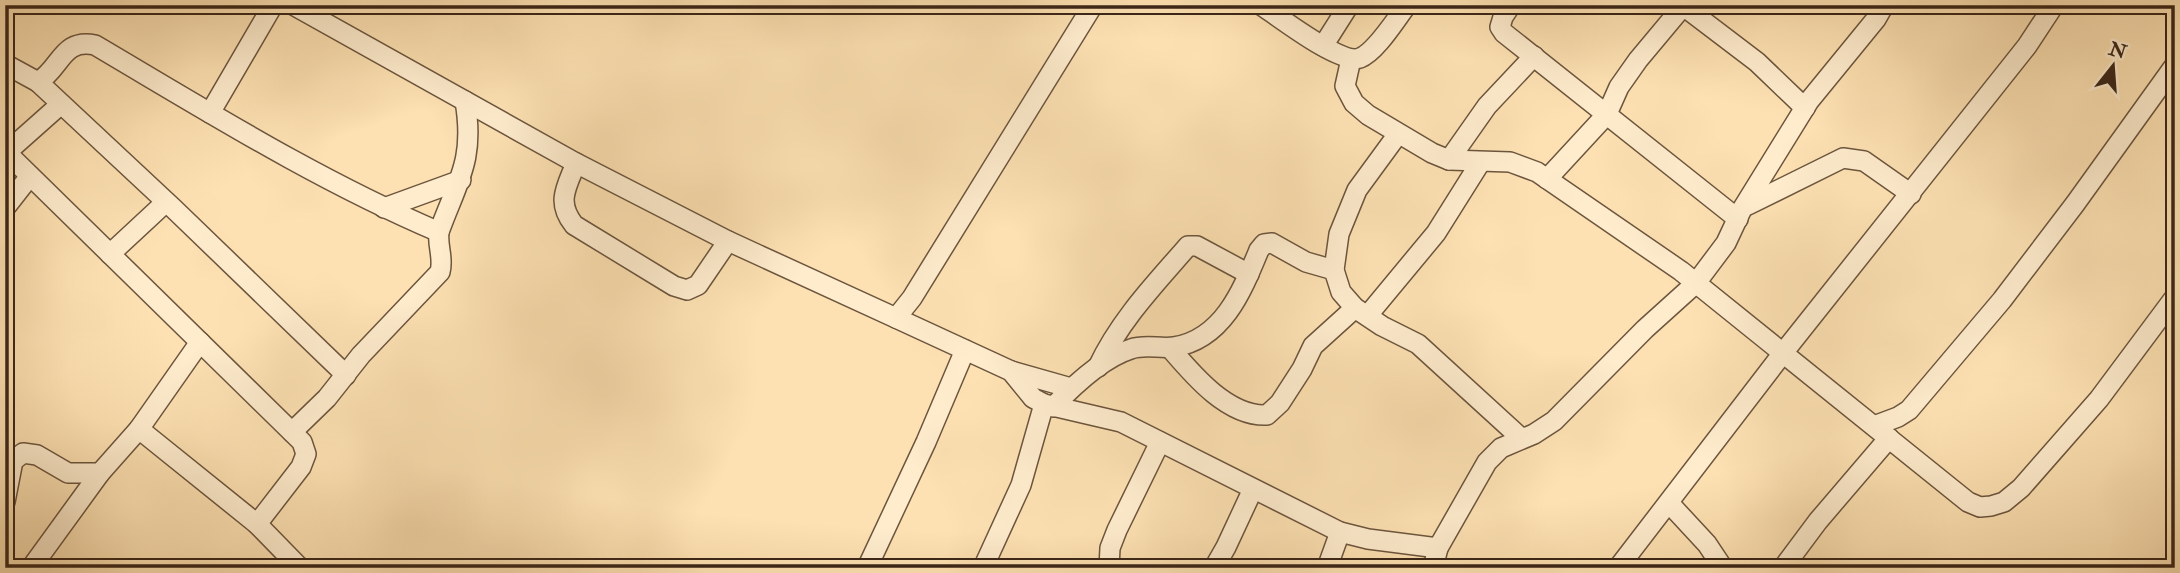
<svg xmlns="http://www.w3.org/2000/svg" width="2180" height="573" viewBox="0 0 2180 573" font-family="'IM FELL Double Pica',serif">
	<rect width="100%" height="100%" fill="#fde1b2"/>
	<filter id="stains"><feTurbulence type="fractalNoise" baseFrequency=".00286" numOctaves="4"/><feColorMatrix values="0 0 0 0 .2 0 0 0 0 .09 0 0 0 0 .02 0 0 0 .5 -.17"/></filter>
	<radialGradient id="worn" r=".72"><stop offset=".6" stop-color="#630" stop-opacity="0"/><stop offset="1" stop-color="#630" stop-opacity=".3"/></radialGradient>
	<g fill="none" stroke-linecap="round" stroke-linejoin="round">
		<g stroke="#6c553e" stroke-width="22">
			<g id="minor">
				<polyline points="293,5 576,163 728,241 896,318 912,298 1093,5"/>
				<path d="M 1261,5 C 1279,17 1341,65 1360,58 C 1376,52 1396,19 1407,5"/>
				<polyline points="1511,5 1503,17 1500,27 1504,33 1738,219"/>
				<polyline points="1682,5 1757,62 1805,108"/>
				<polyline points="1323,46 1349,5"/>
				<polyline points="1351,59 1345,86 1354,103 1368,115 1432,153 1449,160 1510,162 1537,172 1681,271 1968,502 1980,507 1991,506 2004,502 2021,488 2099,399 2175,297"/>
				<path d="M 5,64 L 38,82 C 61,68 62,38 95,45 C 207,111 319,181 439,232"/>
				<polyline points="38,82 174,209 346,375"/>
				<polyline points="210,113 273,5"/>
				<polyline points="1398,134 1357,190 1339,234 1334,270 1341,292 1355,308 1382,326 1418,344 1521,438"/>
				<polyline points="5,151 302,442 306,454 301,467 257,524"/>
				<polyline points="7,152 61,104"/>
				<polyline points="1449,160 1487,106 1534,56"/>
				<path d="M 576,163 C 566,188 556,202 574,225 L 674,286 L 687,290 L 698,285 L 728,241"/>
				<polyline points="1547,179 1607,114 1619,87 1638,60 1684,5"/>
				<polyline points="1748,205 1843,158 1864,161 1911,194"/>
				<polyline points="5,208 30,176"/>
				<polyline points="384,208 461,180"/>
				<polyline points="110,254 166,202"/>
				<polyline points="1368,315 1436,233 1480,163"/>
				<polyline points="896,318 1011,371 1033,398 1044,404 1121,422 1340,532 1368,539 1438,548 1487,462 1501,448 1534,434 1554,421 1645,329 1696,283 1726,243 1741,211 1809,101 1876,19 1884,5"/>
				<path d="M 1170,348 C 1193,375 1228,417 1267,415 L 1280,403 L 1302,369 L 1313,346 L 1355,308"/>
				<path d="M 1098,367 C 1120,320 1155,284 1188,246 L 1197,246 L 1249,274"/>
				<polyline points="1011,371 1071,388"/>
				<path d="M 1053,407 C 1073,386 1102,358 1131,349 C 1145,344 1160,349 1174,347 C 1223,339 1242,291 1259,250 L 1264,244 L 1272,243 L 1306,262 L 1334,270"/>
				<polyline points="1874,426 1898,417 1909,410 2002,300 2075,204 2175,65"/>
				<polyline points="139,429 257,524 300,568"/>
				<path d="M 292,432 L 327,398 L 361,355 L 440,272 C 444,258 437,246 439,232 C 458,180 475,160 465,101"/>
				<polyline points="5,502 13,461 23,453 37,455 68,473 100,473 139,429 200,342"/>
				<polyline points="1669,503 1707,544 1723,568"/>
				<polyline points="31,568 100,473"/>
				<polyline points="867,568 926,442 965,350"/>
				<polyline points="983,568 1021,485 1044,404"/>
				<polyline points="1109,568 1110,548 1117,530 1160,442"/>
				<polyline points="1214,568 1226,547 1253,489"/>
				<polyline points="1327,568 1340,532"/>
				<polyline points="1433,568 1438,548"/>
				<polyline points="1618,568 1783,353 2027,46 2054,5"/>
				<polyline points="1783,568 1818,521 1889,438"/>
			</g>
		</g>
		<use href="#minor" stroke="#feeccd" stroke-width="19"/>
	</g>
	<rect width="2180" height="573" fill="none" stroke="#fde1b2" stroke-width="28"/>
	<rect x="7" y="7" width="2166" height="559" fill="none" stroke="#3b2618" stroke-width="3.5"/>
	<rect x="14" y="14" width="2152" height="545" fill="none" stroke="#3b2618" stroke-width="2"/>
	<g transform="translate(2113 66) rotate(17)" stroke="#feeccd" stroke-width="5" paint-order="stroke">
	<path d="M0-5L12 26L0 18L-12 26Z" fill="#3b2618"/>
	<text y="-10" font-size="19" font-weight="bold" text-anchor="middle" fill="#3b2618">N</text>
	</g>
	<rect width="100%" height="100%" filter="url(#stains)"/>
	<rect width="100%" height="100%" fill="url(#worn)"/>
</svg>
